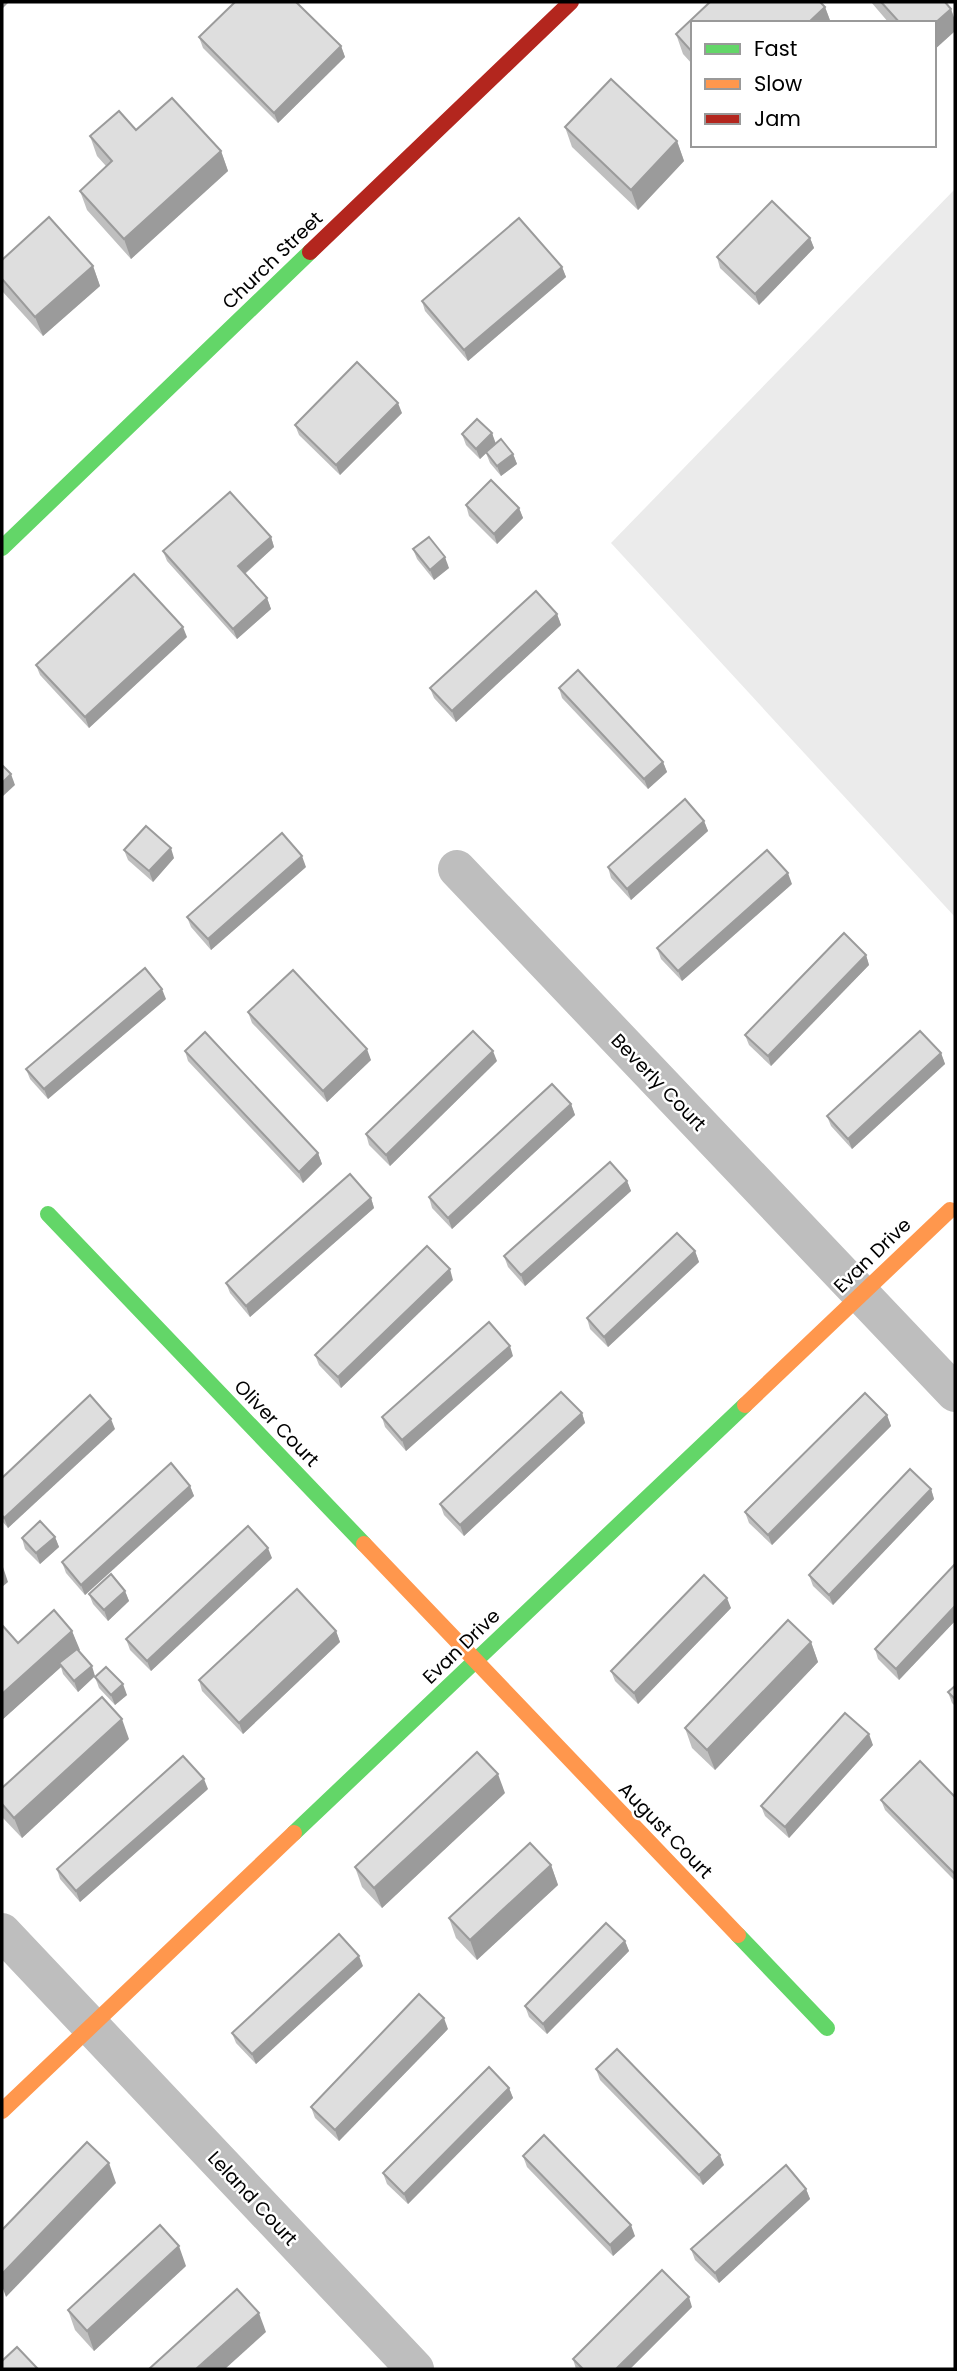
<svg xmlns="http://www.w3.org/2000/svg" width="957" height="2371" viewBox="0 0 957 2371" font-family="Poppins,sans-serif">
	<rect width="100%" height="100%" fill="#fff"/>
	<polygon fill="#ebebeb" points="955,189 955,917 611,543"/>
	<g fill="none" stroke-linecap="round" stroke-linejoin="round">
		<g stroke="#bebebe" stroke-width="38">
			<polyline points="457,869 955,1393"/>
			<polyline points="2,1932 415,2369"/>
		</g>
		<g stroke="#63d668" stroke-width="16">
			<polyline points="2,548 310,252"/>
			<polyline points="48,1214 364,1544"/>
			<polyline points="294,1833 745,1405"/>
			<polyline points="738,1935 827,2028"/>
		</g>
		<g stroke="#ff974d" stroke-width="16">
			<polyline points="745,1405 950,1210"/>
			<polyline points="364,1544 738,1935"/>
			<polyline points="2,2111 294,1833"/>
		</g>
		<polyline stroke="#b3261e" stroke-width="16" points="310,252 571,2"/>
	</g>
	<g fill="#bfbfbf">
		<polygon points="710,2 820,2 825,7 831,23 693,23 693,65 683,54 676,34"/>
		<polygon points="871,2 945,2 951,9 955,21 955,31 934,50 934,23 889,23"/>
		<polygon points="199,37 341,46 345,57 278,123 203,48"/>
		<polygon points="565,127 677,141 684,161 638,210 572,147"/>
		<polygon points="90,136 221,151 228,171 131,259 87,210 80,191 106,166 97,156"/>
		<polygon points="810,238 814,248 759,305 720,268 717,257"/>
		<polygon points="2,260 93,266 100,286 43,336 2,291"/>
		<polygon points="562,267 566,277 468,361 425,311 422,301"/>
		<polygon points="402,413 340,475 299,435 295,425"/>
		<polygon points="492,433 495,444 513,454 517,464 501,476 490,463 486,453 480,459 466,445 462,434"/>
		<polygon points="466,505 519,508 523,518 497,544 469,516"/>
		<polygon points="271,537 274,547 245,574 267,598 271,609 237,639 167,561 163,551"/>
		<polygon points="413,549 449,568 434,580 417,559"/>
		<polygon points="557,614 561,625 456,722 434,698 430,688"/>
		<polygon points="187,637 89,728 40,675 36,665"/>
		<polygon points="559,688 663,762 667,772 648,789 562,698"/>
		<polygon points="704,821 708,831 631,900 611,878 608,867"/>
		<polygon points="124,850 174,858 153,882 128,860"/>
		<polygon points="306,867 211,950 191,927 187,917"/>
		<polygon points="792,884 682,981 661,959 657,948"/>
		<polygon points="866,955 869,965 771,1066 749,1045 745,1035"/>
		<polygon points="166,999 48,1099 30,1079 26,1069"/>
		<polygon points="248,1012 371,1060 327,1102 252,1023"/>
		<polygon points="185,1051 318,1153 322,1164 303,1183 188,1061"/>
		<polygon points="941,1053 945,1064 852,1149 831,1126 827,1116"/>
		<polygon points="497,1061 390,1166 369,1145 366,1134"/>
		<polygon points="571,1104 575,1115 452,1229 432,1208 429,1197"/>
		<polygon points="627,1181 631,1191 525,1286 508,1267 504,1256"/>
		<polygon points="371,1198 374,1208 250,1317 230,1293 226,1283"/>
		<polygon points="695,1251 699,1262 608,1347 590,1329 587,1318"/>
		<polygon points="453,1280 341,1388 319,1365 315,1355"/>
		<polygon points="513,1356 406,1451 385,1427 382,1417"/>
		<polygon points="582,1413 585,1423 464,1536 444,1515 440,1504"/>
		<polygon points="887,1415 891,1426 772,1545 749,1523 745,1512"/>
		<polygon points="115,1429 8,1528 2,1521 2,1478"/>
		<polygon points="190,1486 194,1496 85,1595 66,1573 62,1562"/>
		<polygon points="931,1489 934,1499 833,1605 813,1586 809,1575"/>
		<polygon points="55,1537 59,1547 40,1564 25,1549 22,1538"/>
		<polygon points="272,1558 151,1671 130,1650 126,1639"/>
		<polygon points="955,1564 955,1621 899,1680 878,1659 875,1649"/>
		<polygon points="125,1591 129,1601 108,1621 93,1604 89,1594"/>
		<polygon points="731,1608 638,1704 615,1681 611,1671"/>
		<polygon points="2,1625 18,1643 72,1631 79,1651 95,1676 78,1692 63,1674 61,1667 2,1720"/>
		<polygon points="336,1631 340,1642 243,1734 202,1691 199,1680"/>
		<polygon points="811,1642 818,1662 715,1770 692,1748 685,1728"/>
		<polygon points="95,1677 127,1695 115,1705 99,1688"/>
		<polygon points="955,1686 955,1706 952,1703 948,1692"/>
		<polygon points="129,1739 22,1838 2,1817 2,1788"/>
		<polygon points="873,1745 789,1838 765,1816 761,1806"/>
		<polygon points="208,1789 80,1902 60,1879 57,1869"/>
		<polygon points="505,1793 382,1908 362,1887 355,1867"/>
		<polygon points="955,1797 955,1881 885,1810 881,1800"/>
		<polygon points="551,1865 558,1885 477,1960 456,1938 449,1918"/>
		<polygon points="625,1941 629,1951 547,2034 529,2017 525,2006"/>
		<polygon points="363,1966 256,2064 236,2043 232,2033"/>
		<polygon points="448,2029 339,2141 315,2118 311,2107"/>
		<polygon points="596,2069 724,2165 703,2185 600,2080"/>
		<polygon points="509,2088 513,2098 408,2204 387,2184 383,2173"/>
		<polygon points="523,2156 635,2236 613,2256 527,2167"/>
		<polygon points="806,2189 810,2199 719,2283 695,2260 691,2249"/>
		<polygon points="186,2266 94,2351 75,2330 68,2310"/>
		<polygon points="692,2307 630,2369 576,2369 573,2359"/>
	</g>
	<g fill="#9b9b9b">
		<polygon points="2,2 9,2 2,9"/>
		<polygon points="825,7 831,23 808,23"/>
		<polygon points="951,9 955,21 955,31 934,50 934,24"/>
		<polygon points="341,46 345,57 278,123 274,113"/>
		<polygon points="677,141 684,161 638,210 631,190"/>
		<polygon points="221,151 228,171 131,259 124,239"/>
		<polygon points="810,238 814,248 759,305 755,294"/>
		<polygon points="93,266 100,286 43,336 35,317"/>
		<polygon points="562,267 566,277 468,361 464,350"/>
		<polygon points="398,403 402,413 340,475 336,465"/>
		<polygon points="492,433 496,444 480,459 476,449"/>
		<polygon points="513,454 517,464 501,476 497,466"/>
		<polygon points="519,508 523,518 497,544 494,534"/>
		<polygon points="271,537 274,547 242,576 238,566"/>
		<polygon points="445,557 449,568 434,580 430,570"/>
		<polygon points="267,598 271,609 237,639 233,629"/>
		<polygon points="557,614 561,625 456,722 452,711"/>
		<polygon points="183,627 187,637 89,728 85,717"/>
		<polygon points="663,762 667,772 648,789 644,779"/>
		<polygon points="11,774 15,785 2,797 2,783"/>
		<polygon points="704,821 708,831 631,900 627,889"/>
		<polygon points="171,848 174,858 153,882 149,871"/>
		<polygon points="302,856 306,867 211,950 208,939"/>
		<polygon points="788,873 792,884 682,981 678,971"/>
		<polygon points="866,955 869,965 771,1066 768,1056"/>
		<polygon points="162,989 166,999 48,1099 44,1089"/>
		<polygon points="367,1049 371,1060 327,1102 323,1091"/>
		<polygon points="493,1051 497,1061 390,1166 386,1155"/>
		<polygon points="941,1053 945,1064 852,1149 848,1139"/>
		<polygon points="571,1104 575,1115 452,1229 448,1218"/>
		<polygon points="318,1153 322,1164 303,1183 299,1172"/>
		<polygon points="627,1181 631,1191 525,1286 521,1275"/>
		<polygon points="371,1198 374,1208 250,1317 246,1306"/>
		<polygon points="695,1251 699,1262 608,1347 604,1337"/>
		<polygon points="450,1269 453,1280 341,1388 338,1377"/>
		<polygon points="510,1346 513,1356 406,1451 402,1440"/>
		<polygon points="582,1413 585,1423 464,1536 460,1525"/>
		<polygon points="887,1415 891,1426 772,1545 768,1535"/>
		<polygon points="111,1419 115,1429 8,1528 4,1518"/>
		<polygon points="190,1486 194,1496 85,1595 81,1585"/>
		<polygon points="931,1489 934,1499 833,1605 829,1595"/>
		<polygon points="55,1537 59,1547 40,1564 36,1553"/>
		<polygon points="268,1548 272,1558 151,1671 147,1661"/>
		<polygon points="2,1564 8,1582 2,1587"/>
		<polygon points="125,1591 129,1601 108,1621 104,1610"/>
		<polygon points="727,1598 731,1608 638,1704 634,1693"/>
		<polygon points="955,1606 955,1621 899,1680 896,1669"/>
		<polygon points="72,1631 80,1650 62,1666 59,1663 61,1667 2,1720 2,1694"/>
		<polygon points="336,1631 340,1642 243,1734 239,1723"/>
		<polygon points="811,1642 818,1662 715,1770 707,1750"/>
		<polygon points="92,1666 95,1676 78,1692 74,1681"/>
		<polygon points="123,1684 127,1695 115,1705 111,1695"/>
		<polygon points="122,1719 129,1739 22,1838 14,1818"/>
		<polygon points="869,1734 873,1745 789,1838 785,1827"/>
		<polygon points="498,1774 505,1793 382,1908 374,1888"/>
		<polygon points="204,1779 208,1789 80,1902 76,1891"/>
		<polygon points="551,1865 558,1885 477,1960 470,1940"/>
		<polygon points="625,1941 629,1951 547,2034 543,2024"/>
		<polygon points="359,1956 363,1966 256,2064 252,2054"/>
		<polygon points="444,2018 448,2029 339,2141 335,2130"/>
		<polygon points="509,2088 513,2098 408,2204 404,2194"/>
		<polygon points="720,2155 724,2165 703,2185 699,2175"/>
		<polygon points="109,2163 116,2183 6,2297 2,2286 2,2274"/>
		<polygon points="806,2189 810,2199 719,2283 715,2273"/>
		<polygon points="631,2225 635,2236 613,2256 610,2245"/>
		<polygon points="179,2246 186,2266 94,2351 87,2331"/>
		<polygon points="689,2297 692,2307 630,2369 616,2369"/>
		<polygon points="259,2313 266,2332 225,2369 196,2369"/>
	</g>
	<g fill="#dedede" stroke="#9b9b9b" stroke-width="2">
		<polygon points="235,2 296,2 341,46 274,113 199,37"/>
		<polygon points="710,2 820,2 825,7 808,23 693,23 693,53 676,34"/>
		<polygon points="881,2 945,2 951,9 934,24 900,23"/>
		<polygon points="611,79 677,141 631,190 565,127"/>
		<polygon points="172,98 221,151 124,239 80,191 112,161 90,136 119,111 136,130"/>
		<polygon points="772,201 810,238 755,294 717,257"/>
		<polygon points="49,217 93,266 35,317 2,279 2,260"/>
		<polygon points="519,218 562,267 464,350 422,301"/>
		<polygon points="357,362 398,403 336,465 295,425"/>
		<polygon points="477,419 492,433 476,449 462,434"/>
		<polygon points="501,439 513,454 497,466 486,452"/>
		<polygon points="491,480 519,508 494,534 466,505"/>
		<polygon points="230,492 271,537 238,566 267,598 233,629 163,551"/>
		<polygon points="429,537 445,557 430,570 413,549"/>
		<polygon points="134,574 183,627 85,717 36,665"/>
		<polygon points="536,591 557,614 452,711 430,688"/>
		<polygon points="578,670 663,762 644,779 559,688"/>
		<polygon points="2,765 11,774 2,783"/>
		<polygon points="685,799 704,821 627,889 608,867"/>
		<polygon points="146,826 171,848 149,871 124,850"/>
		<polygon points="282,833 302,856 208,939 187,917"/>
		<polygon points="767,850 788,873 678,971 657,948"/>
		<polygon points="844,933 866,955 768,1056 745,1035"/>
		<polygon points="145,968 162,989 44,1089 26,1069"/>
		<polygon points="293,970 367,1049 323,1091 248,1012"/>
		<polygon points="473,1031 493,1051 386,1155 366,1134"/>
		<polygon points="920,1031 941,1053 848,1139 827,1116"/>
		<polygon points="205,1032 318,1153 299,1172 185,1051"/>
		<polygon points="552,1084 571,1104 448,1218 429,1197"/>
		<polygon points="610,1162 627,1181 521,1275 504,1256"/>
		<polygon points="350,1174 371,1198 246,1306 226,1283"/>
		<polygon points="677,1233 695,1251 604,1337 587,1318"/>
		<polygon points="427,1246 450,1269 338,1377 315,1355"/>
		<polygon points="489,1322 510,1346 402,1440 382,1417"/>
		<polygon points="561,1392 582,1413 460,1525 440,1504"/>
		<polygon points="865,1393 887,1415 768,1535 745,1512"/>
		<polygon points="90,1395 111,1419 4,1518 2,1515 2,1478"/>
		<polygon points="171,1463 190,1486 81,1585 62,1562"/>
		<polygon points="910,1469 931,1489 829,1595 809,1575"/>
		<polygon points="40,1521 55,1537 36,1553 22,1538"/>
		<polygon points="248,1526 268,1548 147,1661 126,1639"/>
		<polygon points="955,1564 955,1606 896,1669 875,1649"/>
		<polygon points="111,1574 125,1591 104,1610 89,1594"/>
		<polygon points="704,1575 727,1598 634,1693 611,1671"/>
		<polygon points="297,1589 336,1631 239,1723 199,1680"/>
		<polygon points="54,1610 72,1631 2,1694 2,1625 18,1643"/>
		<polygon points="788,1620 811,1642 707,1750 685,1728"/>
		<polygon points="77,1649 92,1666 74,1681 59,1663"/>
		<polygon points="106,1667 123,1684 111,1695 95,1677"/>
		<polygon points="955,1686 955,1699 948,1692"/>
		<polygon points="102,1697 122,1719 14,1818 2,1804 2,1788"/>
		<polygon points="845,1713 869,1734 785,1827 761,1806"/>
		<polygon points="477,1752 498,1774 374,1888 355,1867"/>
		<polygon points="183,1756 204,1779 76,1891 57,1869"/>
		<polygon points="920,1761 955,1797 955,1874 881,1800"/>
		<polygon points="530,1843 551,1865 470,1940 449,1918"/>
		<polygon points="606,1923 625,1941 543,2024 525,2006"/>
		<polygon points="339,1934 359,1956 252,2054 232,2033"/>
		<polygon points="419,1994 444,2018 335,2130 311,2107"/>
		<polygon points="617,2049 720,2155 699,2175 596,2069"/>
		<polygon points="489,2067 509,2088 404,2194 383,2173"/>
		<polygon points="544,2135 631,2225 610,2245 523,2156"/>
		<polygon points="87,2142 109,2163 2,2274 2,2230"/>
		<polygon points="786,2165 806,2189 715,2273 691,2249"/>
		<polygon points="160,2225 179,2246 87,2331 68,2310"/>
		<polygon points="662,2270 689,2297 616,2369 583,2369 573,2359"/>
		<polygon points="237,2289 259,2313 196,2369 149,2369"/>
		<polygon points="17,2347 37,2368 35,2369 2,2369 2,2361"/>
	</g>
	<g text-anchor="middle" stroke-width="5" stroke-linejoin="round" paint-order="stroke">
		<g font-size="19" fill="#000" stroke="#fff">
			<text transform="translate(272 260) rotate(-44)" y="7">Church Street</text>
			<text transform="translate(659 1082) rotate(46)" y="7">Beverly Court</text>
			<text transform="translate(872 1255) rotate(-44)" y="7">Evan Drive</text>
			<text transform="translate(277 1423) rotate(46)" y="7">Oliver Court</text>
			<text transform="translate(461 1646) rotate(-44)" y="7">Evan Drive</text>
			<text transform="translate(666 1830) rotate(46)" y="7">August Court</text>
			<text transform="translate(253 2198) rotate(47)" y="7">Leland Court</text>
		</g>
	</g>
	<rect width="957" height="2371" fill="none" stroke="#000000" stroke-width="7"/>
	<rect x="691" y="21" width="245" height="126" fill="#ffffff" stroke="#999999" stroke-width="2"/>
	<rect x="705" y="44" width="35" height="10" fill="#63d668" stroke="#999999" stroke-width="2"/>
	<text x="754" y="56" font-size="21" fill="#000000">Fast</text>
	<rect x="705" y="79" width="35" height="10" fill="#ff974d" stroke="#999999" stroke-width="2"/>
	<text x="754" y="91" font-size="21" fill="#000000">Slow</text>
	<rect x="705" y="114" width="35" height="10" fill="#b3261e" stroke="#999999" stroke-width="2"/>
	<text x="754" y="126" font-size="21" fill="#000000">Jam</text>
</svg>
